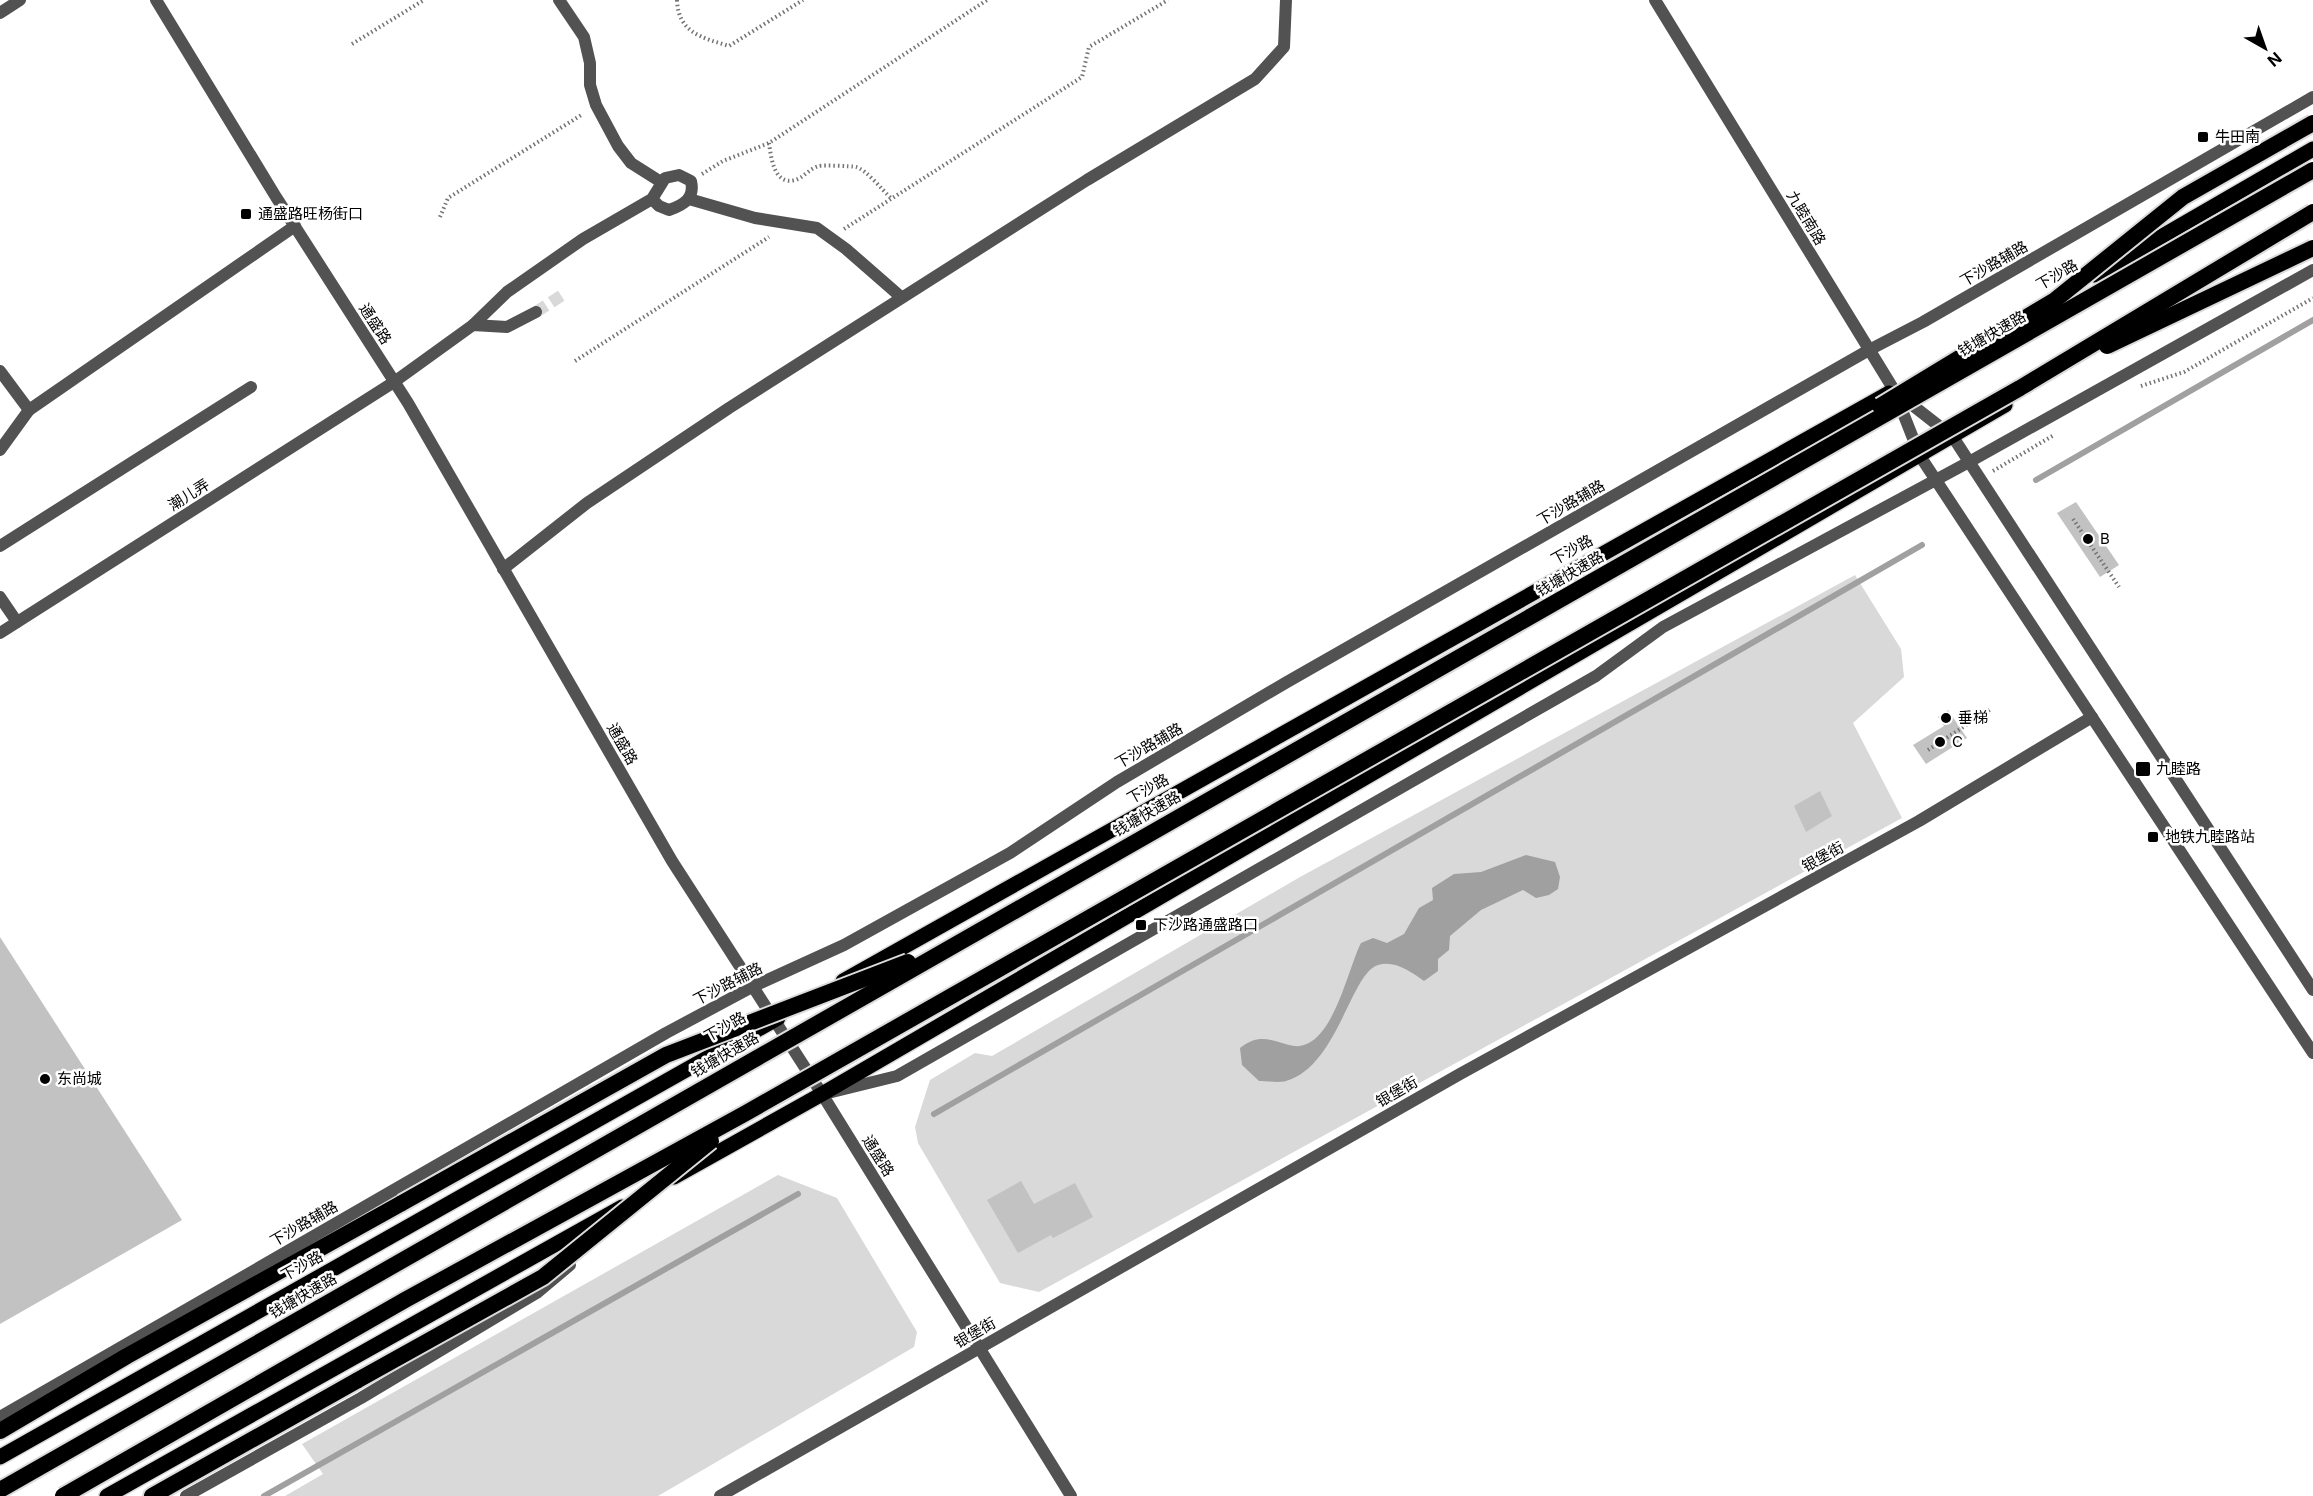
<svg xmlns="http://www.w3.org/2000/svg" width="2313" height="1496" viewBox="0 0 2313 1496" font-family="Inter,'Noto Sans SC',sans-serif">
	<rect width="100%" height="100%" fill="#fff"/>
	<g fill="#d9d9d9">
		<polygon points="1855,575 1901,649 1904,677 1853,723 1902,818 1039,1292 1000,1283 918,1143 915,1127 930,1080 975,1053 992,1056 1300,877"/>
		<polygon points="778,1175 837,1198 917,1332 914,1347 658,1496 285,1496 323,1474 302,1444"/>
	</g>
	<path fill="#a0a0a0" d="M 1526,855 L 1555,862 L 1560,877 L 1558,889 L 1549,895 L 1536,898 L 1523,890 L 1481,910 L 1450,936 L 1449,950 L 1438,959 L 1438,971 L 1424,981 C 1411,972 1395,960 1378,965 C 1350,974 1338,1066 1286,1081 C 1279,1083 1267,1081 1259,1081 L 1242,1065 L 1240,1048 C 1258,1034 1268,1039 1289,1045 C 1331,1057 1347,970 1361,943 L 1373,938 L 1387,943 L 1404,934 L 1419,908 L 1433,900 L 1432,888 L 1454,874 L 1481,872 Z"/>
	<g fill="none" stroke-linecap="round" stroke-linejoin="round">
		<g stroke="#a0a0a0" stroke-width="6">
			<polyline points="2036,480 2313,320"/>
			<polyline points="934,1114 1922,545"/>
			<polyline points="264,1496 798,1194"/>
		</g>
	</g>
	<g fill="#c2c2c2">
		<polygon points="2076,502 2119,565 2100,577 2057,513"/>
		<polygon points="1948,710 1967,738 1926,764 1913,745 1944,726 1938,717"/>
		<polygon points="1820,791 1832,816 1806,832 1794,806"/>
		<polygon points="0,937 182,1220 0,1324"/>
		<polygon points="1021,1181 1034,1204 1075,1183 1093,1217 1053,1238 1051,1235 1018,1253 987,1200"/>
	</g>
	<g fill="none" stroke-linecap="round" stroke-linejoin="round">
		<polyline stroke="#d9d9d9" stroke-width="12" stroke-dasharray="12 6" stroke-linecap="butt" points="536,312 564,294"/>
		<g stroke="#dbdbdb" stroke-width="18">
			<g id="primary">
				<polyline points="2095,275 2313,149"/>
				<polyline points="843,981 1889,393"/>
				<polyline points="674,1177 822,1094 2005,405"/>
				<polyline points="0,1457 778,1018"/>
				<polyline points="107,1496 622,1207"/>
			</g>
		</g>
		<g stroke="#dbdbdb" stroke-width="20">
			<g id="trunk">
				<polyline points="0,1431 127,1356 402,1203"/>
				<polyline points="152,1496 358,1380"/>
			</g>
		</g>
		<g stroke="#747474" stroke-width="4" stroke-dasharray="1.5 3" stroke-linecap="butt">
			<path d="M 677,0 C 678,33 703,38 729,46 L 803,0"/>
			<polyline points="352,44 424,0"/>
			<path d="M 769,143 C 771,157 774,186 795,180 C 803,178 810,168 819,166 C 822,165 851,166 856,167 C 867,170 882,190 891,198"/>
			<polyline points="702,174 723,161 769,143 987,0"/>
			<polyline points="440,217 448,198 583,114"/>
			<polyline points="844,229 1082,77 1089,47 1168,0"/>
			<polyline points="575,361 769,237"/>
			<polyline points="2141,386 2184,372 2313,298"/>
			<polyline points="1993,471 2054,435"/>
			<polyline points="2073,519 2119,587"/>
			<polyline points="1928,750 1991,709"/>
		</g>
		<g stroke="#525252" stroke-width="12">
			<polyline points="559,0 584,37 590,63 590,85 596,105 618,146 631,163 661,182"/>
			<polyline points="689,199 755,218 817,228 846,249 901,297"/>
			<path d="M 473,325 L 507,292 L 583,239 L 652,199 L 659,206 L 669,210 C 684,205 695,198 691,181 L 679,175 L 665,178 L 652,199"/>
			<polyline points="0,371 29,410 295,226"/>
			<polyline points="0,450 29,410"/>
			<polyline points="0,546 251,387"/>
			<polyline points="503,569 587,503 729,408 1087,180 1255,79 1284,47 1286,0"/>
			<polyline points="0,597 17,622"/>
			<polyline points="0,633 394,382 473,325 507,327 536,312"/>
			<polyline points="832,1092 897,1076 1596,676 1663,627 1969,462 2313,270"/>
			<polyline points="0,1417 666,1033 752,987 844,945 1010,853 1117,782 1287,682 1869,350 1923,322 2313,97"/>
			<polyline points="186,1496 361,1398 538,1292 570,1265"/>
			<polyline points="720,1496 1460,1074 1919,821 2092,717"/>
		</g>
		<g stroke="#525252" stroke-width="12">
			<polyline points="156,0 276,197 408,403 672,861 822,1094 1071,1496"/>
			<polyline points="1655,0 1894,390 1920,456 2313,1053"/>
			<polyline points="0,13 20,0"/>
			<polyline points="1902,397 1953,437 2313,990"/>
		</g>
		<use href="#primary" stroke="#000" stroke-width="15"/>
		<use href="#trunk" stroke="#000" stroke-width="16"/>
		<g stroke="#dbdbdb" stroke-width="20" stroke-linecap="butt">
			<g id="trunk-bridge">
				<polyline points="2107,346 2313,248"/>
				<polyline points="1880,406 2055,300 2183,197 2313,123"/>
				<polyline points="402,1203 666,1055 908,962"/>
				<polyline points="358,1380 543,1277 711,1141"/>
				<polyline points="0,1490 2313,170"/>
				<polyline points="63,1496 405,1300 746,1113 2020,388 2313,212"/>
			</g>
		</g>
		<use href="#trunk-bridge" stroke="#000" stroke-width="16"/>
	</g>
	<g fill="#000" stroke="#fff" stroke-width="2">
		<rect x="2197" y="131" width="12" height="12" rx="3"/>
		<rect x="240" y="208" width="12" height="12" rx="3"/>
		<circle cx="2088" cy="539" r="6"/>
		<circle cx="1946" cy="718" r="6"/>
		<circle cx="1940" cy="742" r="6"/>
		<rect x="2135" y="761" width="16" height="16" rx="3"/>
		<rect x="2147" y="831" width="12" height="12" rx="3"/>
		<rect x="1135" y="919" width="12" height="12" rx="3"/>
		<circle cx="45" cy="1079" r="6"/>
	</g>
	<g text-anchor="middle" stroke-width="5" stroke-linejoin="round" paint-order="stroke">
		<g font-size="15" fill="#000" stroke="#fff" text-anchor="start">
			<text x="2215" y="142">牛田南</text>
			<text x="258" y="219">通盛路旺杨街口</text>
			<text x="2100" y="544">B</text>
			<text x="1958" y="723">垂梯</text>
			<text x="1952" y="747">C</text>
			<text x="2156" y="774">九睦路</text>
			<text x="2165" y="842">地铁九睦路站</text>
			<text x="1153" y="930">下沙路通盛路口</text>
			<text x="57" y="1084">东尚城</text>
		</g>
		<g font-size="15" fill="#000" stroke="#fff">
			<text transform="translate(1806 218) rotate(59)" y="5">九睦南路</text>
			<text transform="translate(1994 264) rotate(-30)" y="5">下沙路辅路</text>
			<text transform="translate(2057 275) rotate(-30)" y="5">下沙路</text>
			<text transform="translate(375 324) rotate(57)" y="5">通盛路</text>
			<text transform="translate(1992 334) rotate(-30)" y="5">钱塘快速路</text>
			<text transform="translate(189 495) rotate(-32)" y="5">潮儿弄</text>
			<text transform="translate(1571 503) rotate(-30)" y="5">下沙路辅路</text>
			<text transform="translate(1572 550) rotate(-29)" y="5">下沙路</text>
			<text transform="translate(1570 574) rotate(-30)" y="5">钱塘快速路</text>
			<text transform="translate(622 744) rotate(60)" y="5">通盛路</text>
			<text transform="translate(1149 746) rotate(-30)" y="5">下沙路辅路</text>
			<text transform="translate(1148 789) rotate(-29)" y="5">下沙路</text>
			<text transform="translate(1147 814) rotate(-30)" y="5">钱塘快速路</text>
			<text transform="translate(1823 857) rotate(-29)" y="5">银堡街</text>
			<text transform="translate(728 984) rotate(-27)" y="5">下沙路辅路</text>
			<text transform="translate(725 1027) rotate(-29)" y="5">下沙路</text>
			<text transform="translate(725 1055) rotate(-30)" y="5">钱塘快速路</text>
			<text transform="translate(1397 1092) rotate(-30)" y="5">银堡街</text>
			<text transform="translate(878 1156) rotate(58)" y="5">通盛路</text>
			<text transform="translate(304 1224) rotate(-30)" y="5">下沙路辅路</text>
			<text transform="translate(302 1266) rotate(-29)" y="5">下沙路</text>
			<text transform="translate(303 1296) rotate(-30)" y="5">钱塘快速路</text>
			<text transform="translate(975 1333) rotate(-30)" y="5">银堡街</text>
		</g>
	</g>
	<g transform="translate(2265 48) rotate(140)" stroke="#ffffff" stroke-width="4.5" paint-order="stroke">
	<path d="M0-4.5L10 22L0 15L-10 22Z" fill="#000000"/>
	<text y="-9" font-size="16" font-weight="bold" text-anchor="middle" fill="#000000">N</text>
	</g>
</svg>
